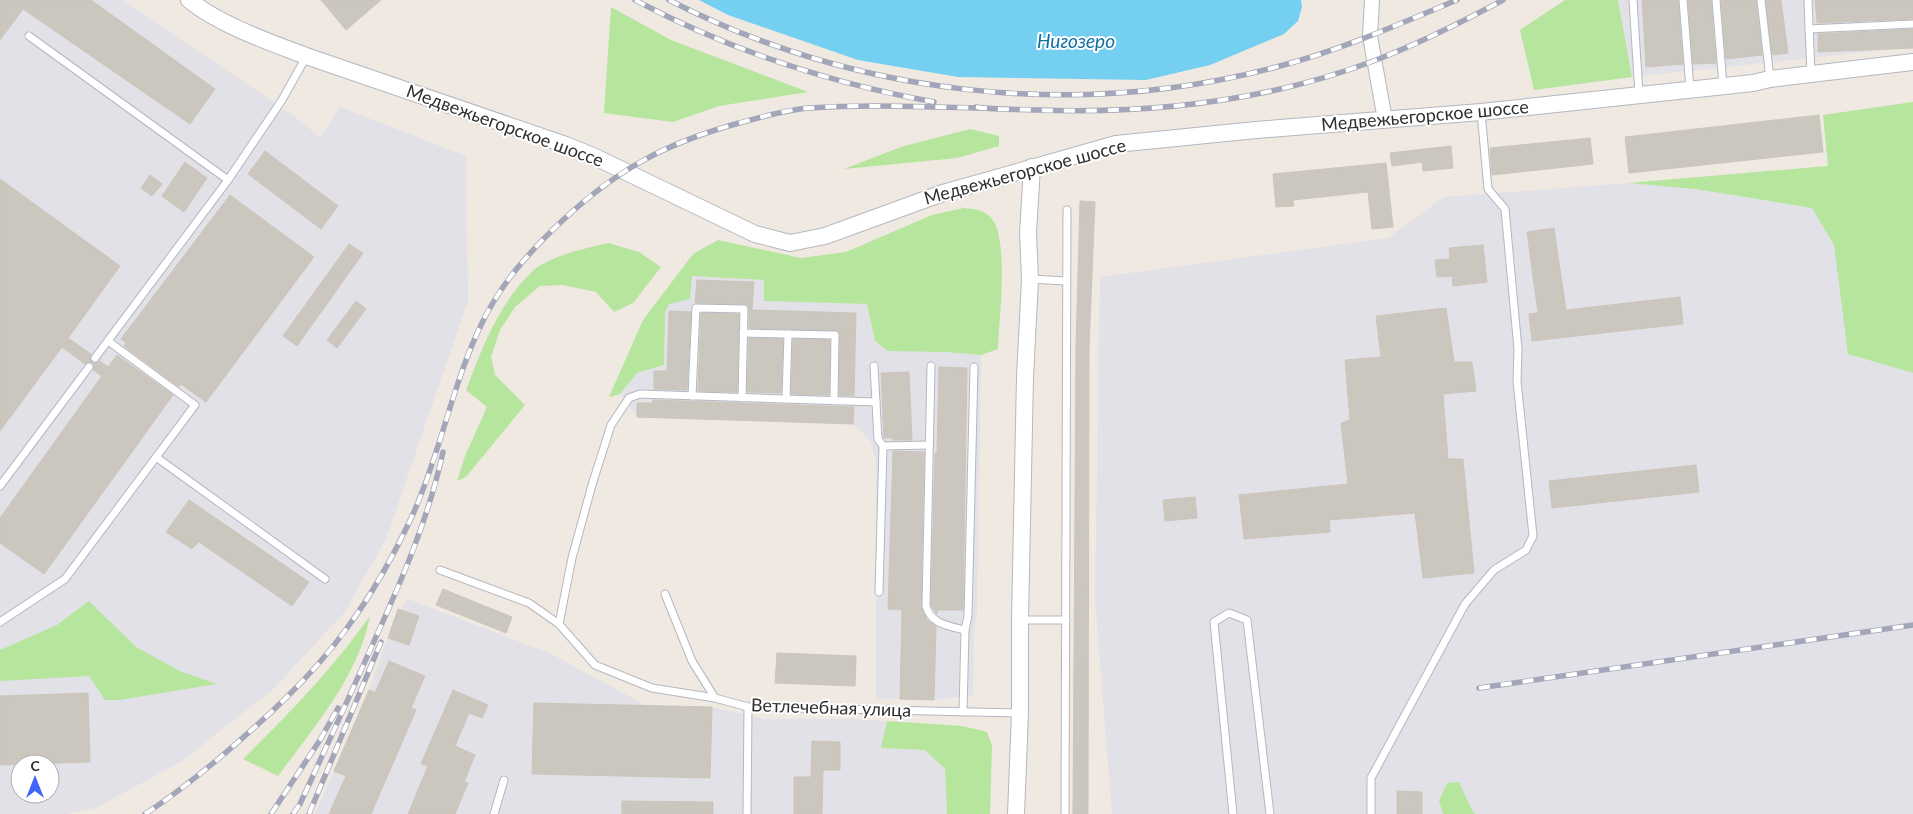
<svg xmlns="http://www.w3.org/2000/svg" width="1913" height="814" viewBox="0 0 1913 814" font-family="Lato,sans-serif">
	<rect width="100%" height="100%" fill="#efe9e1"/>
	<g fill="#e3e1e8" fill-rule="evenodd">
		<path d="M 0,0 L 123,0 L 294,116 L 320,137 L 340,107 L 466,156 L 468,301 L 386,539 L 344,613 L 272,690 L 182,761 L 96,808 L 68,814 L 0,814 ZM 20,764 L 50,764 L 50,794 L 20,794 Z"/>
		<polygon points="1618,0 1913,0 1913,47 1632,77"/>
		<polygon points="1628,183 1695,189 1812,208 1834,245 1849,354 1913,373 1913,814 1475,814 1458,782 1447,784 1439,801 1443,814 1112,814 1095,600 1100,277 1388,238 1444,197"/>
		<polygon points="692,276 764,280 765,301 867,304 875,341 945,352 981,355 977,612 974,633 973,695 934,700 876,699 876,461 870,440 853,424 637,417 620,394 637,373 664,365 665,313 668,304"/>
		<polygon points="408,599 551,654 645,705 712,707 764,719 853,719 887,721 882,748 925,750 945,769 947,814 315,814 369,690 398,609 401,610"/>
	</g>
	<g fill="#b6e59e">
		<polygon points="1565,0 1618,0 1632,77 1534,90 1520,30"/>
		<polygon points="611,7 671,40 808,92 719,106 673,122 604,113"/>
		<polygon points="1913,102 1913,373 1848,354 1834,245 1812,208 1695,189 1628,183 1828,166 1823,115"/>
		<polygon points="970,129 999,136 999,146 957,158 844,169 901,147"/>
		<path d="M 964,208 C 975,209 985,210 992,219 C 1009,240 999,321 998,349 L 981,355 L 945,352 L 888,351 L 875,341 L 867,304 L 764,301 L 764,280 L 692,276 L 690,299 L 669,304 L 665,313 L 664,365 L 637,373 L 620,394 L 609,397 L 643,320 L 693,254 L 718,240 L 801,258 L 846,252 L 932,215 Z"/>
		<path d="M 608,243 L 639,252 L 661,267 L 633,303 L 614,312 L 596,292 L 562,285 L 540,286 L 515,307 L 500,330 L 491,357 L 495,375 L 525,405 L 466,477 L 457,481 L 465,456 L 487,407 L 466,390 C 481,351 496,310 525,279 C 529,275 532,271 536,268 C 557,254 584,249 608,243 Z"/>
		<polygon points="89,601 136,647 180,671 217,684 119,700 105,700 89,676 0,681 0,650 57,625"/>
		<path d="M 370,616 C 359,675 313,729 278,776 L 243,759 C 289,714 333,668 370,616 Z"/>
		<polygon points="887,721 962,726 987,732 992,745 990,814 947,814 945,769 925,750 881,748"/>
		<polygon points="1459,782 1470,806 1475,814 1443,814 1439,801 1447,783"/>
	</g>
	<polygon fill="#75cff0" points="699,0 1301,0 1302,7 1298,21 1284,34 1210,65 1146,80 958,77 858,60 728,15"/>
	<g fill="#cbc7bf" stroke="#cbc5ba">
		<polygon points="0,0 91,0 215,89 190,124 23,9 0,40"/>
		<polygon points="321,0 381,0 346,30"/>
		<polygon points="1642,0 1678,0 1683,64 1646,67"/>
		<polygon points="1688,0 1711,0 1716,63 1693,64"/>
		<polygon points="1721,0 1756,0 1762,55 1726,59"/>
		<polygon points="1766,0 1781,0 1788,53 1774,55 1772,54"/>
		<polygon points="1815,0 1913,0 1913,19 1817,23"/>
		<polygon points="1913,29 1913,48 1818,52 1818,34"/>
		<polygon points="1819,115 1823,152 1629,173 1625,137"/>
		<polygon points="1590,138 1593,164 1492,175 1490,148"/>
		<polygon points="1451,146 1453,168 1423,171 1422,162 1392,166 1390,153"/>
		<polygon points="265,151 338,206 321,229 248,174"/>
		<polygon points="185,162 207,178 184,212 162,196"/>
		<polygon points="1386,163 1393,227 1372,229 1368,192 1293,200 1294,206 1276,207 1273,174"/>
		<polygon points="150,175 162,184 152,196 141,188"/>
		<polygon points="0,179 120,266 68,338 91,354 90,360 92,362 97,363 100,361 108,367 117,355 173,395 44,574 0,543 0,518 102,376 93,370 94,365 92,362 85,364 62,347 0,431"/>
		<polygon points="230,195 314,257 206,402 181,384 179,387 124,346 126,343 121,339"/>
		<polygon points="1080,201 1095,202 1089,347 1088,814 1073,814 1076,346"/>
		<polygon points="1554,228 1566,310 1680,297 1683,324 1532,341 1529,314 1538,313 1527,232"/>
		<polygon points="349,244 363,253 297,346 283,336"/>
		<polygon points="1483,245 1487,282 1453,286 1452,276 1437,277 1435,260 1450,259 1449,248"/>
		<polygon points="697,280 754,282 752,310 856,313 854,396 839,395 840,335 838,331 749,328 749,309 746,304 695,303"/>
		<polygon points="356,301 366,309 337,348 327,340"/>
		<polygon points="1446,308 1454,362 1472,362 1476,391 1443,394 1448,459 1463,459 1474,573 1423,578 1415,513 1329,520 1330,532 1244,539 1239,495 1348,484 1341,423 1350,420 1345,360 1381,357 1376,316"/>
		<polygon points="669,311 691,312 687,390 654,389 654,371 667,371"/>
		<polygon points="701,313 739,314 737,392 698,391"/>
		<polygon points="749,338 783,339 781,393 747,392"/>
		<polygon points="793,339 830,340 829,395 791,394"/>
		<polygon points="939,367 967,368 963,610 937,610 937,614 931,605 935,453 937,453"/>
		<polygon points="909,372 912,440 893,440 893,438 884,438 881,373"/>
		<polygon points="653,400 854,407 853,424 637,417 637,403 653,403"/>
		<polygon points="893,451 924,452 921,606 927,620 936,627 934,700 900,699 902,610 888,609"/>
		<polygon points="1696,465 1699,492 1552,508 1549,481"/>
		<polygon points="1195,497 1197,518 1165,521 1163,500"/>
		<polygon points="189,500 309,582 292,606 199,542 192,549 166,532"/>
		<polygon points="443,589 512,617 506,633 436,605"/>
		<polygon points="398,609 419,616 409,645 388,638"/>
		<polygon points="777,653 856,656 855,686 775,683"/>
		<polygon points="389,661 425,676 411,708 416,710 371,814 329,814 346,776 334,771 369,690 375,693"/>
		<polygon points="453,690 488,705 482,718 469,713 455,746 475,755 464,782 468,783 455,814 408,814 428,766 421,764"/>
		<polygon points="88,693 90,762 0,765 0,696"/>
		<polygon points="534,703 712,707 710,778 532,774"/>
		<polygon points="812,741 840,742 840,770 823,770 822,814 794,814 794,777 811,777"/>
		<polygon points="1397,791 1422,792 1422,814 1397,814"/>
		<polygon points="622,801 713,802 713,814 622,814"/>
	</g>
	<g fill="none" stroke-linecap="round" stroke-linejoin="round">
		<g stroke="#b4b7c1" stroke-width="9">
			<g id="service">
				<polyline points="1633,0 1639,94"/>
				<polyline points="1683,0 1690,89"/>
				<polyline points="1716,0 1723,86"/>
				<polyline points="1761,0 1770,79"/>
				<polyline points="1808,0 1811,74"/>
				<polyline points="1809,29 1913,24"/>
				<polyline points="29,36 228,180"/>
				<polyline points="1030,279 1066,281"/>
				<polyline points="743,333 835,335 834,401"/>
				<polyline points="95,358 228,180 282,100 306,57"/>
				<polyline points="874,366 878,439 883,446"/>
				<path d="M 931,366 L 926,606 C 931,624 948,626 965,630"/>
				<polyline points="692,396 696,308 744,309 742,398"/>
				<polyline points="786,399 788,334"/>
				<polyline points="156,457 325,579"/>
				<polyline points="0,486 89,367"/>
				<polyline points="440,570 529,603 559,624 595,665 652,688 715,698 748,707 1020,713"/>
				<polyline points="879,592 883,446 929,445"/>
				<polyline points="665,594 692,661 715,698"/>
				<polyline points="1020,620 1066,620"/>
				<polyline points="0,622 65,579 195,405 108,341"/>
				<polyline points="559,624 572,558 592,485 611,425 629,398 640,394 876,402"/>
				<polyline points="963,712 965,630 968,616 974,367"/>
				<polyline points="494,814 504,780"/>
				<polyline points="747,814 748,707"/>
				<polyline points="1065,814 1067,210"/>
				<polyline points="1233,814 1214,622 1229,613 1247,620 1270,814"/>
				<polyline points="1371,814 1371,778 1465,604 1494,570 1526,550 1533,536 1517,381 1518,349 1505,209 1488,189 1481,112"/>
			</g>
		</g>
		<g stroke="#b4b7c1" stroke-width="16">
			<polyline id="minor" points="1372,0 1370,36 1385,120"/>
		</g>
		<g stroke="#b4b7c1" stroke-width="18">
			<g id="tertiary">
				<path d="M 189,0 C 220,25 269,42 306,56 L 566,145 L 593,156 L 755,234 L 790,243 L 825,236 L 943,193 L 1116,144 L 1256,130 L 1481,112 L 1753,83 L 1770,79 L 1913,62"/>
				<polyline points="1016,814 1020,713 1020,620 1025,377 1030,279 1028,233 1032,167"/>
			</g>
		</g>
		<use href="#service" stroke="#fff" stroke-width="7"/>
		<use href="#minor" stroke="#fff" stroke-width="14"/>
		<use href="#tertiary" stroke="#fff" stroke-width="16"/>
		<g stroke="#a3a6b8" stroke-width="5.5">
			<g id="rail">
				<path d="M 635,0 C 729,50 829,83 934,102"/>
				<path d="M 669,0 C 856,96 1077,121 1280,66 C 1341,50 1399,24 1457,0"/>
				<path d="M 976,107 C 996,110 1016,109 1037,110 C 1151,114 1269,101 1376,60 C 1420,43 1462,22 1503,0"/>
				<polyline points="1479,688 1913,625"/>
				<path d="M 145,814 C 170,798 194,779 217,760 C 264,720 311,678 347,628 C 373,593 395,553 413,514 C 441,452 452,384 482,323 C 501,283 531,250 563,220 C 618,169 666,143 739,123 C 762,117 785,110 809,108 C 867,104 925,107 983,108"/>
				<polyline points="271,814 320,740 338,708"/>
				<path d="M 293,814 L 300,804 C 324,752 348,700 371,648 C 400,584 428,521 443,452"/>
				<polyline points="309,814 381,642"/>
			</g>
		</g>
		<use href="#rail" stroke="#fff" stroke-width="4" stroke-dasharray="11" stroke-linecap="butt"/>
	</g>
	<g text-anchor="middle" stroke-width="4" stroke-linejoin="round" paint-order="stroke">
		<g font-size="18" fill="#2e2e2e" stroke="#fff">
			<text transform="translate(1425 116) rotate(-5)" y="6">Медвежьегорское шоссе</text>
			<text transform="translate(505 126) rotate(20)" y="6">Медвежьегорское шоссе</text>
			<text transform="translate(1025 172) rotate(-15)" y="6">Медвежьегорское шоссе</text>
			<text transform="translate(831 708) rotate(2)" y="6">Ветлечебная улица</text>
		</g>
		<g font-size="19" font-style="italic" fill="#0d6fa3" stroke="#fff">
			<text x="1076" y="48">Нигозеро</text>
		</g>
	</g>
	<g transform="translate(35 779)"><circle r="24" fill="#ffffff" stroke="#ababab"/>
	<path d="M0-4L9 19L0 12L-9 19Z" fill="#4264fb"/>
	<text y="-8" font-size="14" font-weight="bold" text-anchor="middle" fill="#2e2e2e">С</text>
	</g>
</svg>
